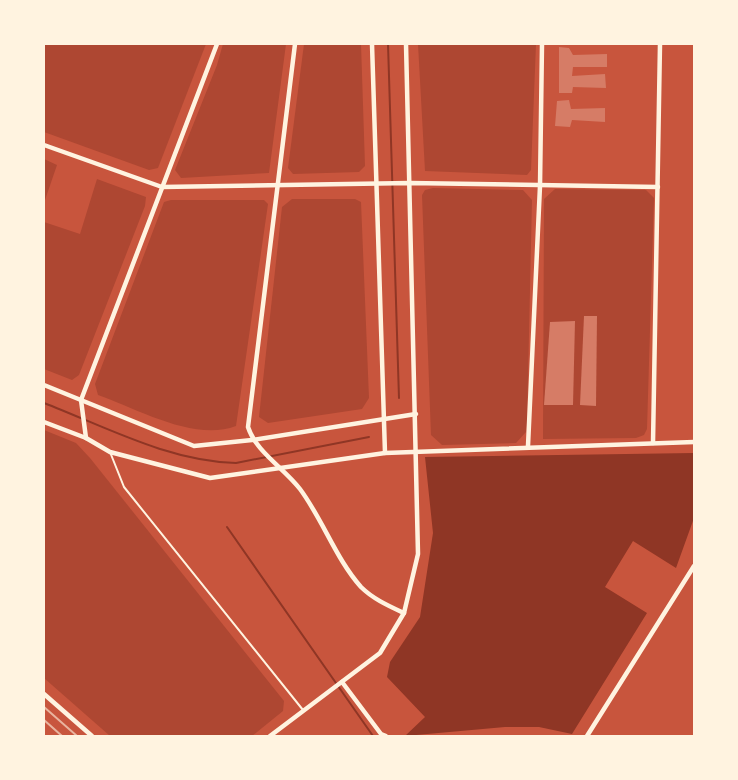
<svg xmlns="http://www.w3.org/2000/svg" width="738" height="780" viewBox="0 0 738 780" font-family="'Public Sans',sans-serif">
	<rect width="100%" height="100%" fill="#c8553d"/>
	<g fill="#ae4732">
		<polygon points="44,44 206,44 158,168 149,170 44,132"/>
		<polygon points="223,44 286,44 269,173 181,178 175,170 217,65"/>
		<polygon points="304,44 361,44 365,166 359,172 293,174 288,168"/>
		<polygon points="418,44 536,44 531,170 527,175 425,171"/>
		<polygon points="44,159 57,165 44,203"/>
		<polygon points="97,179 146,197 145,206 79,375 72,380 44,369 44,222 80,234"/>
		<polygon points="433,188 523,190 532,200 527,423 526,432 516,443 442,445 431,435 422,195 425,190"/>
		<polygon points="555,189 646,190 654,198 647,429 644,435 636,438 543,439 544,199"/>
		<polygon points="292,199 355,199 361,202 369,398 362,409 268,423 259,417 282,207"/>
		<path d="M 171,200 L 264,200 L 268,204 L 236,426 C 194,442 138,409 98,395 L 95,384 L 164,202 Z"/>
		<polygon points="44,430 76,443 90,458 284,701 283,711 252,736 110,736 44,678"/>
	</g>
	<polygon fill="#8f3625" points="694,453 694,518 676,568 633,541 605,587 647,613 572,734 539,727 505,727 405,736 425,717 387,677 390,662 420,617 433,533 425,457"/>
	<g fill="none" stroke-linecap="round" stroke-linejoin="round">
		<g stroke="#8f3625" stroke-width="2">
			<polyline points="388,44 399,398"/>
			<path d="M 44,403 C 106,427 168,461 236,463 L 369,437"/>
			<polyline points="227,527 373,736"/>
		</g>
	</g>
	<g fill="#d67c66">
		<polygon points="559,47 569,48 573,55 607,54 607,67 573,67 572,76 605,74 606,88 573,87 572,93 559,93"/>
		<polygon points="569,100 571,109 605,108 605,122 572,120 570,127 555,126 557,101"/>
		<polygon points="584,316 597,316 596,406 580,405"/>
		<polygon points="575,321 573,405 544,405 550,322"/>
	</g>
	<g fill="none" stroke-linecap="round" stroke-linejoin="round">
		<polyline stroke="#fff3e0" stroke-width="2" points="110,452 124,487 303,710"/>
		<g stroke="#fff3e0" stroke-width="4.5">
			<path d="M 295,44 L 248,427 C 256,452 284,468 300,489 C 323,520 336,559 361,587 C 373,599 389,606 404,613"/>
			<polyline points="372,44 385,453"/>
			<polyline points="44,145 162,187 410,183 658,187"/>
			<polyline points="44,385 194,446 252,440 416,414"/>
			<polyline points="44,422 86,438 110,452 210,478 385,453 694,442"/>
			<polyline points="86,438 81,400 217,44"/>
			<polyline points="653,443 660,44"/>
			<polyline points="528,446 540,186 542,44"/>
			<polyline points="342,682 381,734 386,736"/>
			<polyline points="44,694 92,736"/>
			<polyline points="270,736 380,653 404,613 418,554 406,44"/>
			<polyline points="587,736 694,566"/>
		</g>
		<g stroke="#e9b49f" stroke-width="2">
			<polyline points="44,707 77,736"/>
			<polyline points="44,720 62,736"/>
		</g>
	</g>
	<rect width="738" height="780" fill="none" stroke="#fff3e0" stroke-width="90"/>
</svg>
